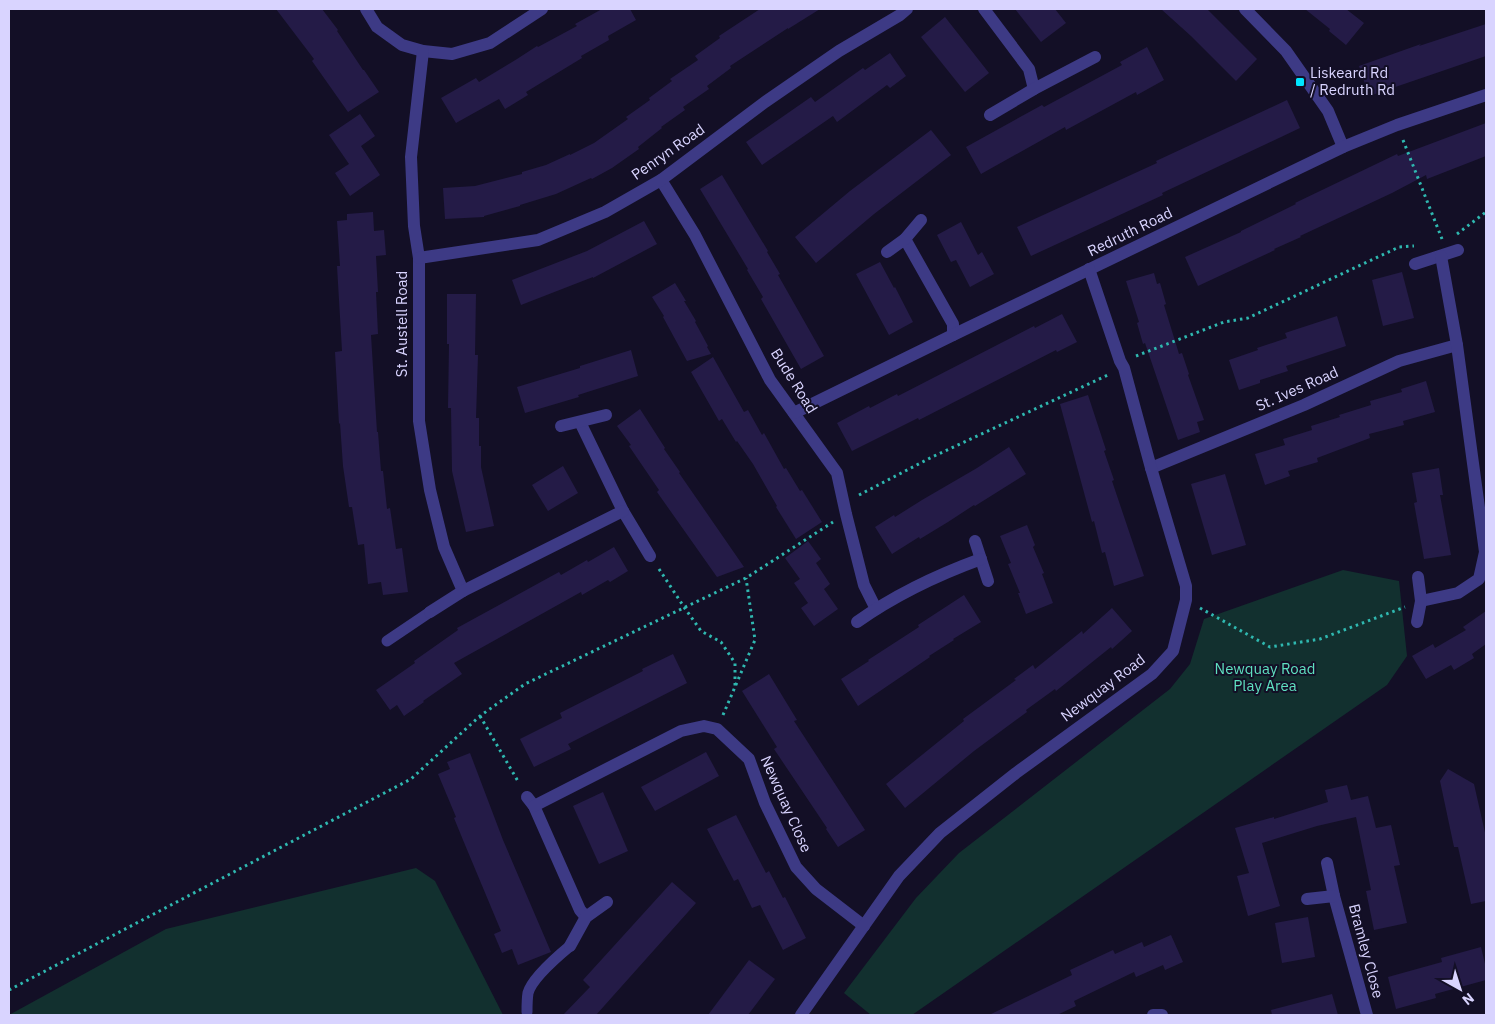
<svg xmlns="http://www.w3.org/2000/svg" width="1495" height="1024" viewBox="0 0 1495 1024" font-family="'IBM Plex Sans',sans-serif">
	<rect width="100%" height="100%" fill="#130f26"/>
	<g fill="#12302f">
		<polygon points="1343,570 1399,581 1407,656 1387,685 912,1015 871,1015 844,993 916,898 959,853 1170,689 1190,664 1204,619"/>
		<polygon points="416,868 435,881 503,1015 9,1015 166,929"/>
	</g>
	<g fill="#241b47">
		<polygon points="276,9 322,9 338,30 337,31 363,70 364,70 379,92 348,112 312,61 314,59"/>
		<polygon points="602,9 630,9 636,20 608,36 609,40 581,56 582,58 526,92 528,95 505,109 499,99 456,123 441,98 476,78 479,82 517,59 537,46 538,47 577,26 575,24"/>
		<polygon points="760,9 820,9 788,29 788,28 730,66 731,68 707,86 709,89 683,107 685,110 661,127 662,128 638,147 639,149 612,168 592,179 591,178 556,194 520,205 520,206 484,216 484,217 445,219 443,188 475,186 522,174 522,172 546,165 570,154 570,155 594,143 628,119 626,117 650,100 649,98 672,81 670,79 698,60 695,56 720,38 719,36"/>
		<polygon points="1015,9 1055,9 1066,23 1041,42"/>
		<polygon points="1161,9 1207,9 1257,59 1236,81 1191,36"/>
		<polygon points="1305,9 1346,9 1364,23 1346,45 1329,31 1330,29"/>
		<polygon points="945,17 989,73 965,92 921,37"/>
		<polygon points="1486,24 1486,56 1369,96 1359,66 1421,44 1419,46"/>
		<polygon points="1147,47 1164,80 1137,95 1136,92 1066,130 1065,127 981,174 966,147 1042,105 1044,107 1122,65 1120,62"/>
		<polygon points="890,53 906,76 890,88 887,85 837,122 833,116 762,165 746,142 811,97 815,102 863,68 865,70"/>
		<polygon points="1287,100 1300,128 1162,193 1163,195 1031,256 1017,227 1157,163 1156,161"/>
		<polygon points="360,114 375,136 361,146 380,175 350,196 335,173 349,164 329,135"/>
		<polygon points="1486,123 1486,156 1427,179 1426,175 1392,193 1300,236 1301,237 1274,249 1275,250 1245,264 1198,286 1185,257 1241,232 1241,231 1296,204 1295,203 1397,154 1398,156"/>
		<polygon points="931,130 951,155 874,214 816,263 795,237 850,191"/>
		<polygon points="722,175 768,251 767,252 780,274 778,275 824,356 801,369 761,299 763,297 747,270 748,269 700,189"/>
		<polygon points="373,212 374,231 384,230 386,255 376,256 378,292 376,292 378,334 371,335 377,432 378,432 381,471 383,471 387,509 390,508 396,549 402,548 408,592 383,595 381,582 368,584 364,544 358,545 352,507 349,507 343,466 340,423 339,424 335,352 342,351 337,266 340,266 337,221 347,220 347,214"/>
		<polygon points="644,221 657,244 593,278 593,277 521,305 512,280 587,251"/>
		<polygon points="961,222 978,255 982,252 994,274 970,287 956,260 951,262 937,235"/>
		<polygon points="880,262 894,288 895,287 913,322 889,335 856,274"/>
		<polygon points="1402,272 1414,318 1383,326 1372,280"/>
		<polygon points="1154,273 1157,284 1160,283 1166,304 1164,305 1179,354 1182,353 1189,374 1188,375 1204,420 1197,422 1200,432 1178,440 1145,343 1143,344 1137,323 1139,322 1126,281"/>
		<polygon points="675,283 686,301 684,301 696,321 695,322 708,346 707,347 711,354 687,361 663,317 664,316 652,297"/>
		<polygon points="447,294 476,294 475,355 478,355 476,418 479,418 479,446 481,446 481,467 494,526 466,532 452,471 451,408 448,408 449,344 447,344"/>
		<polygon points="1062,314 1077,342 1057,352 1056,350 919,420 918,418 852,451 837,423 869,406 870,408 897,394 898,396 1034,326 1035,328"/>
		<polygon points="1337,316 1346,346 1286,366 1288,371 1260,380 1260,383 1239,390 1229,360 1258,350 1257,348 1287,338 1285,333"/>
		<polygon points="631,350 638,376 578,395 579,397 525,413 517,387 580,368 580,366"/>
		<polygon points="713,357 744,412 748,410 762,435 764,433 784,469 786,468 800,491 802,490 822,522 796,539 776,507 777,506 753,464 737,441 736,442 722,419 719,421 691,372"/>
		<polygon points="1426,381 1435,412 1403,421 1404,425 1369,434 1370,438 1317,458 1318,462 1288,471 1290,476 1265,485 1255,454 1285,445 1283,439 1312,430 1311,426 1340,417 1339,415 1371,405 1370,401 1402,392 1401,389"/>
		<polygon points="1088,395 1106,450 1104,451 1114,480 1112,481 1144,576 1114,586 1105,552 1102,553 1094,521 1092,522 1060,404"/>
		<polygon points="640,409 665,448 664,449 680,472 679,473 744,567 717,577 657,492 659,490 629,446 631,445 617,426"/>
		<polygon points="1009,447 1026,474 975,506 974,505 948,522 920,539 919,537 892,554 875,527 894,515 895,517 922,500 977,468"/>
		<polygon points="563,466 578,493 548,511 532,485"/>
		<polygon points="1439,468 1443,495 1440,495 1451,555 1424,559 1414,503 1417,502 1412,473"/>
		<polygon points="1225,474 1246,545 1212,555 1191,484"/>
		<polygon points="1027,525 1035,545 1033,547 1044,573 1042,574 1053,603 1026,614 1018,593 1020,593 1008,564 1011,563 1000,536"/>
		<polygon points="808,541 821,559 816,563 830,584 824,589 838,609 814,626 801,608 808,603 794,583 800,579 785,558"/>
		<polygon points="614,547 628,571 610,582 608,580 582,595 581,592 454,663 462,674 423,701 424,702 404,716 397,705 390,710 376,690 415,663 414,661 458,630 457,628 559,572 561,575 587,560 588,562"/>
		<polygon points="964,595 981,622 953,639 954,640 929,656 930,657 858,706 841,679 869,661 868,660 919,627 918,625"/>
		<polygon points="1112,608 1132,631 1112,649 1111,647 1056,691 1055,689 1026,710 1027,712 974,751 905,808 886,784 964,721 963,719 1016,680 1014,679 1033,665 1035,669 1082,631 1083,634"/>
		<polygon points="1486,611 1486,644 1472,654 1474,658 1454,670 1451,665 1426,679 1412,656 1433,644 1435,648 1466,630 1463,627"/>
		<polygon points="673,654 687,683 568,744 571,749 534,767 520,739 562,718 560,713 643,671 642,669"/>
		<polygon points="769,674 797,720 794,721 865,830 838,847 826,829 827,828 774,749 777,747 742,691"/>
		<polygon points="706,752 719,776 655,811 641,787"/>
		<polygon points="470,753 503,840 551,952 518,965 512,949 502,953 494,934 501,931 463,840 454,818 456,817 438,774 450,769 447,762"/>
		<polygon points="1448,769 1474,784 1486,837 1486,901 1471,904 1458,847 1454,847 1440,781"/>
		<polygon points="1347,785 1351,800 1368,796 1376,828 1391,825 1400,865 1394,866 1407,923 1374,930 1366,891 1371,890 1356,817 1317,826 1262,843 1280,906 1248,916 1237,876 1249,873 1235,828 1274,817 1274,819 1328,802 1325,790"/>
		<polygon points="603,792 628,851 599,864 573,806"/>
		<polygon points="736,815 766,873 769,871 783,898 785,897 806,938 783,950 760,905 752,908 738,879 734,881 707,829"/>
		<polygon points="672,882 696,903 596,1015 563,1015 590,987 583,980"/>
		<polygon points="1308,917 1315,957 1282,963 1275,923"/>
		<polygon points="1171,935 1183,962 1165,970 1163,965 1136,977 1134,972 1074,1001 1076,1006 1057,1015 989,1015 1072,975 1070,970 1113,950 1115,954 1142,942 1144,947"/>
		<polygon points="1481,947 1486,968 1486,980 1435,994 1436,998 1396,1009 1388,977 1442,962 1441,958"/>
		<polygon points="749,960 775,979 748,1015 708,1015"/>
		<polygon points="1332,994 1338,1015 1272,1015 1271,1010"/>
	</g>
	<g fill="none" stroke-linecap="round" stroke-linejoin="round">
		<g stroke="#2fb8b0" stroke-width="3" stroke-dasharray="2.5 4" stroke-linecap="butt">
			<polyline points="1403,140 1442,239"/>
			<polyline points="1457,234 1486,212"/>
			<polyline points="1136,356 1224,322 1248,318 1399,247 1414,246"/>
			<polyline points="859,495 932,457 1110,374"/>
			<polyline points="659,569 684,607 701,631 721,642 735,663 735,689"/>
			<polyline points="1200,608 1270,647 1320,639 1405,607"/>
			<polyline points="723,715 755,640 746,578"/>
			<polyline points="480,716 519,783"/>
			<polyline points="9,990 411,779 480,716 525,684 746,578 833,522"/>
		</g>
		<g stroke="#3d3a85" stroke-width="11">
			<polyline points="387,641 430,612"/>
			<path d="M 527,1012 C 527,1006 527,999 528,993 C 532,978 558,956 570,946"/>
		</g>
		<g stroke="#3d3a85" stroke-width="12">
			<polyline points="366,9 377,27 402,45 423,51 452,54 490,43 542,9"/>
			<polyline points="984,9 1029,69 1034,89"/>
			<polyline points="1245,9 1286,51 1328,111 1343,147"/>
			<polyline points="423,51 411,157 414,226 419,258 419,421 430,490 444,547 463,591"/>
			<polyline points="990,115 1034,89 1095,57"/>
			<polyline points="661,180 695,235 770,380 837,473 846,514 864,585 876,609"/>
			<polyline points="905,239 953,324 953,335"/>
			<polyline points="887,252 905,239 921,220"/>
			<polyline points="419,258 538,240 605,212 661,180 765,102 839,51 900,15 907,9"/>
			<polyline points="1415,264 1458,250"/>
			<polyline points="794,413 953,335 1343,147 1397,125 1486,95"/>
			<polyline points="580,422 623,511 650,556"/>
			<polyline points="561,426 606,415"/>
			<polyline points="1151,468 1304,405 1399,361 1457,345"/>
			<polyline points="975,541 988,581"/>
			<polyline points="1421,601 1458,593 1479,579 1485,552 1457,345 1441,256"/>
			<polyline points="430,612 463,591 623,511"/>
			<path d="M 857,622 C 895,595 937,575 981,559"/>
			<polyline points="1417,622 1421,601 1418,577"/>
			<polyline points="527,797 534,806 580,910 586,917"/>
			<polyline points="534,806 681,731 704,726 717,729 749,759 765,803 796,867 816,889 864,926"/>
			<polyline points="1327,863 1334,896 1367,1015"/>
			<polyline points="1307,899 1334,896"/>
			<polyline points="570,946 586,917 607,902"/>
			<polyline points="801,1015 899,876 940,833 1016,773 1152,674 1173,651 1186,600 1186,586 1151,468 1124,368 1120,361 1089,269"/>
			<polyline points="1153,1015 1162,1015"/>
		</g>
	</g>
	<rect fill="#00e5ff" stroke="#130f26" stroke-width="2" x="1295" y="77" width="10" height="10" rx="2.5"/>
	<g text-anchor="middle" stroke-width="4" stroke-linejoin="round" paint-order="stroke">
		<g font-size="15" fill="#d9d4ff" stroke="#130f26" text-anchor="start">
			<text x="1310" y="78">Liskeard Rd<tspan x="1310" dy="17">/ Redruth Rd</tspan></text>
		</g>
		<g font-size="15" fill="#d9d4ff" stroke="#130f26">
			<text transform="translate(668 152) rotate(-35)" y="5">Penryn Road</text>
			<text transform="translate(1130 232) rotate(-26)" y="5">Redruth Road</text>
			<text transform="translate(402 324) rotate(-90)" y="5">St. Austell Road</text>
			<text transform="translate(794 381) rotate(58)" y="5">Bude Road</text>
			<text transform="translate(1297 389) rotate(-24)" y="5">St. Ives Road</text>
			<text transform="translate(1103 688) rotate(-37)" y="5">Newquay Road</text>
			<text transform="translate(786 804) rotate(66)" y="5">Newquay Close</text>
			<text transform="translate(1366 951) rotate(75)" y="5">Bramley Close</text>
		</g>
		<g font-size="15" fill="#5fe0c0" stroke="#130f26">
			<text x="1265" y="674">Newquay Road<tspan x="1265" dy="17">Play Area</tspan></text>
		</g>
	</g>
	<rect width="1495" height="1024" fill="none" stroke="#d9d4ff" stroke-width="20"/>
	<g transform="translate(1460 989) rotate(141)" stroke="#130f26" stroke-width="4" paint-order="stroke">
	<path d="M0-4L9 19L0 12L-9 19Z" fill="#d9d4ff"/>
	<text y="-8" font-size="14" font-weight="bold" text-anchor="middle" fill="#d9d4ff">N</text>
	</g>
</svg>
